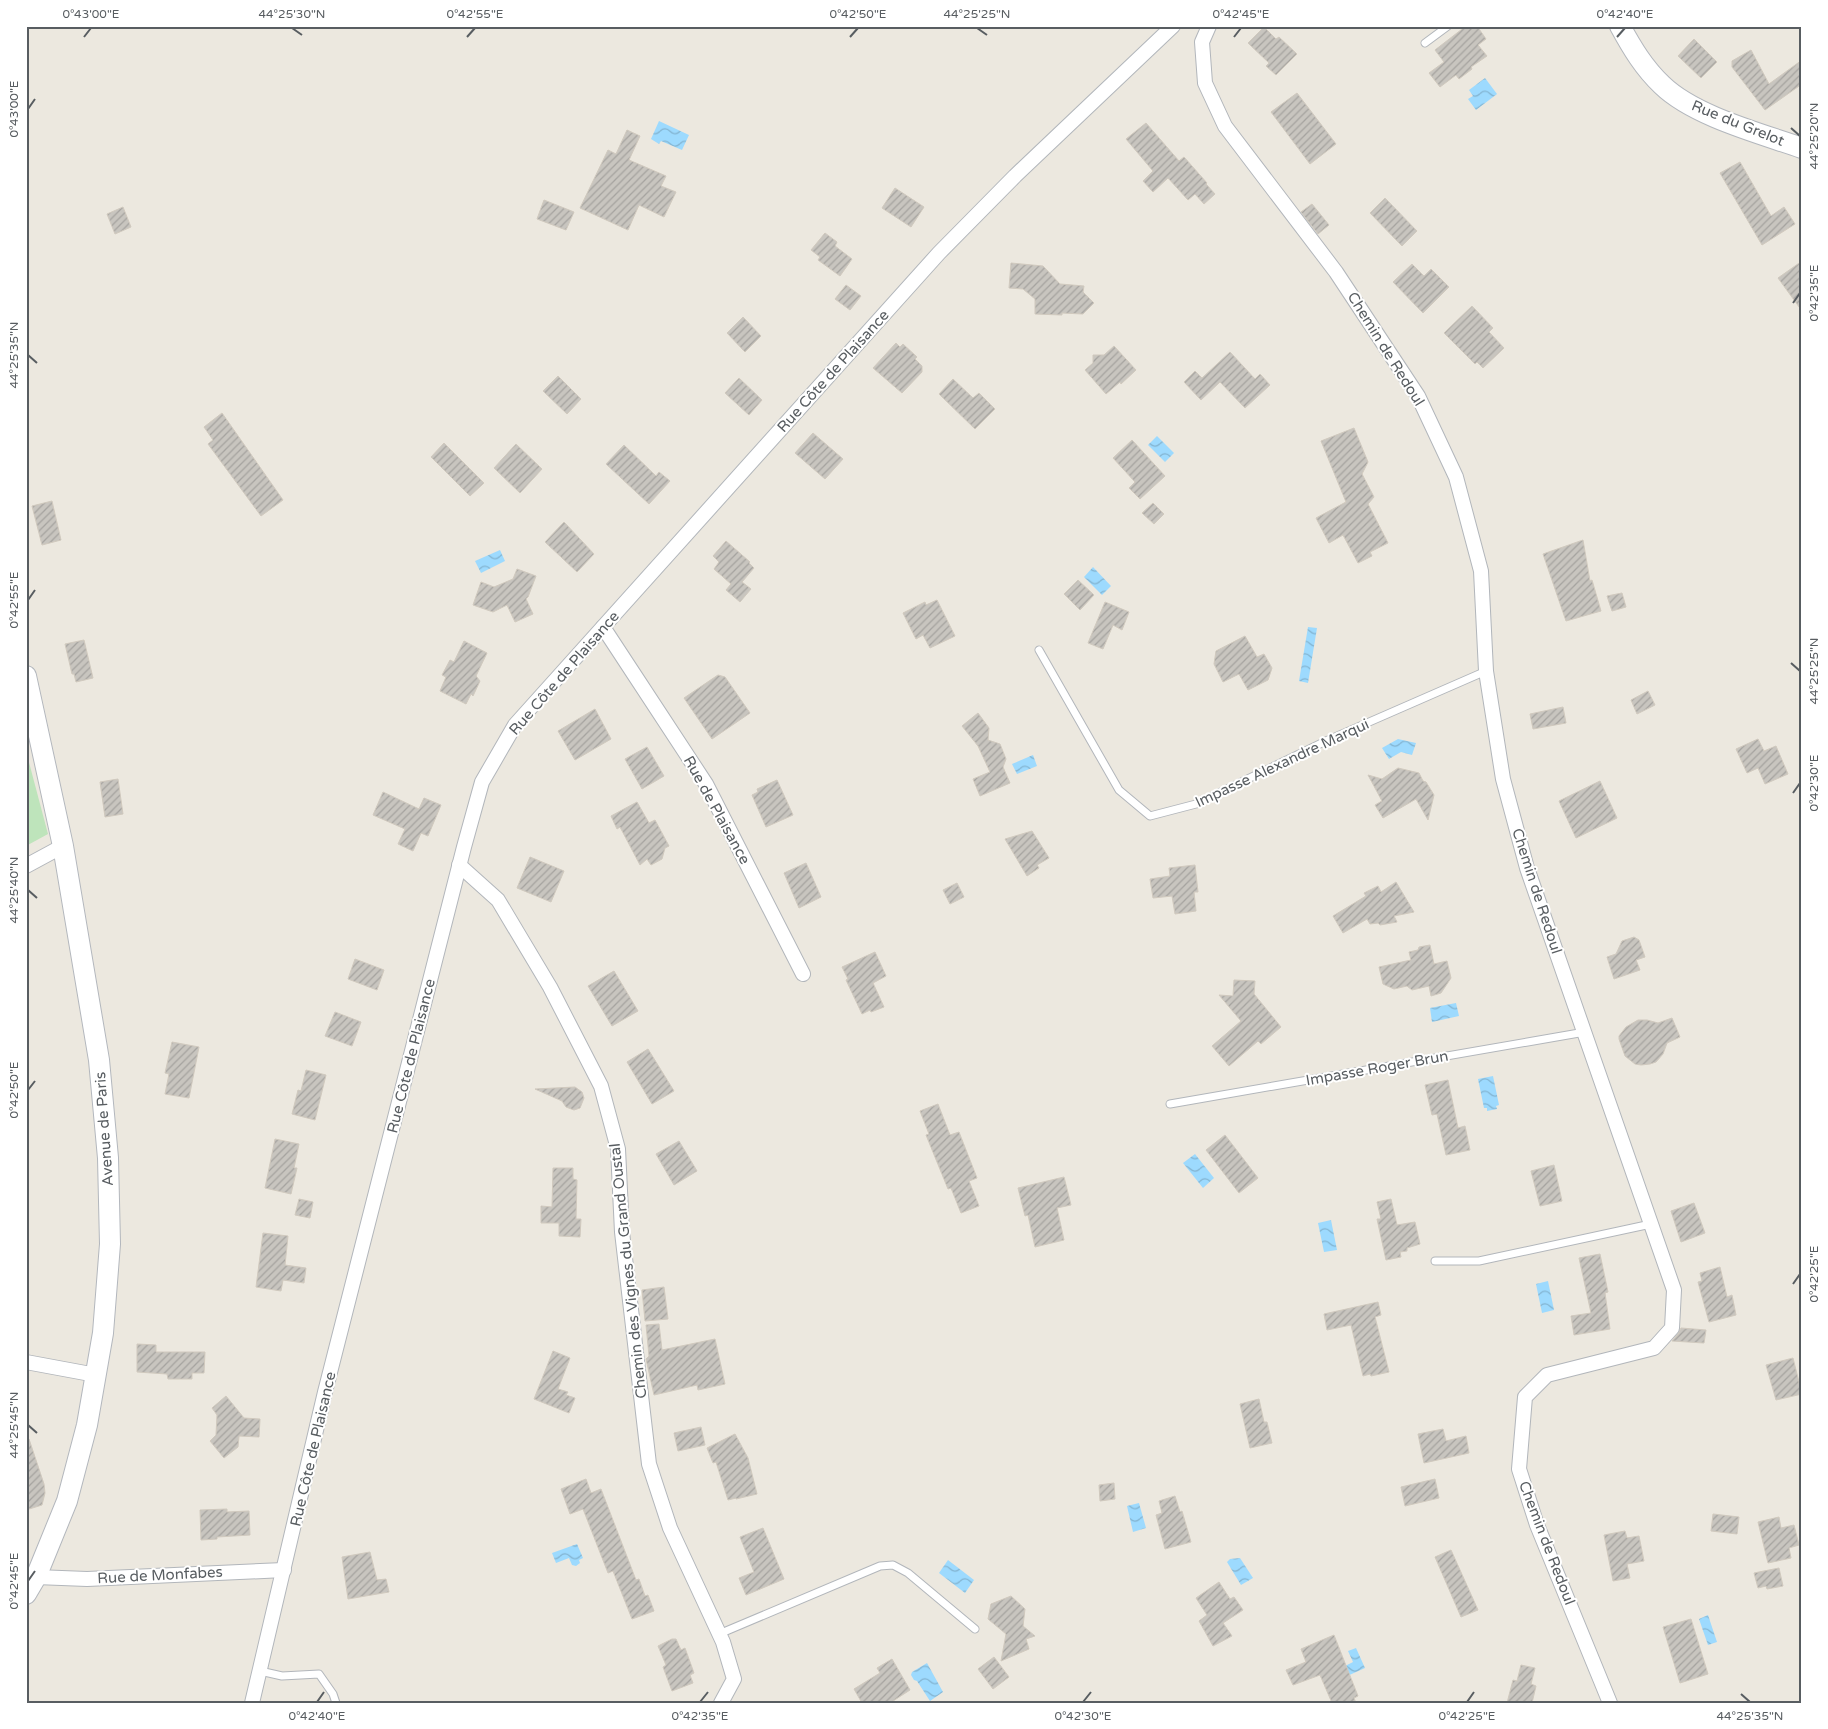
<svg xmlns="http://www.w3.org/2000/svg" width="1828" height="1729" viewBox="0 0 1828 1729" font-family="'Varela Round',sans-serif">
	<defs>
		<pattern id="water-waves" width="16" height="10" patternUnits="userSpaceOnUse" patternTransform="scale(1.25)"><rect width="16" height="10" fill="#9ddafe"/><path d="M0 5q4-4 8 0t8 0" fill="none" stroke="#83b4d1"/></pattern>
		<pattern id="building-hatch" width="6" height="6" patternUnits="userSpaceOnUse" patternTransform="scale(1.25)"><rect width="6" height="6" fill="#c8c5bf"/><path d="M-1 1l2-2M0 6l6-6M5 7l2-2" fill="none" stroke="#a5a39f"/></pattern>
	</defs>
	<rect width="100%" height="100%" fill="#ece8df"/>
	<polygon fill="#bee4bb" points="26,751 48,834 26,846"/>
	<g fill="url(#water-waves)">
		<polygon points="1485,78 1497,94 1476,110 1468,99 1473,96 1469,90"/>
		<polygon points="659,121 689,135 682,150 661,141 659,144 651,139"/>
		<polygon points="1157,436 1174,453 1165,462 1148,445"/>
		<polygon points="500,550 505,561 481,573 475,561"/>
		<polygon points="1093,567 1111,586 1102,595 1084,577"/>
		<polygon points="1308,627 1317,628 1308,683 1299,681"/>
		<polygon points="1398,739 1416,743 1412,755 1401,752 1389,759 1382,748"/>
		<polygon points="1033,755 1037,766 1017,774 1012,764"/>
		<polygon points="1456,1003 1459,1016 1432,1022 1430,1008"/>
		<polygon points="1493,1076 1499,1105 1496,1106 1497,1109 1487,1111 1487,1108 1484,1108 1478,1079"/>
		<polygon points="1195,1154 1214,1178 1203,1188 1183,1163"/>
		<polygon points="1331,1220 1337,1250 1324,1252 1318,1223"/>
		<polygon points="1548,1281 1554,1310 1542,1313 1536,1284"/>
		<polygon points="1139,1503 1146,1528 1133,1532 1127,1506"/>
		<polygon points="577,1544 583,1558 579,1560 580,1563 576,1566 572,1565 569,1558 556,1563 552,1553"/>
		<polygon points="1240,1558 1253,1578 1241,1585 1227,1562 1230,1559"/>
		<polygon points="948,1560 974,1580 965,1593 939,1573"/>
		<polygon points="1708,1615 1717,1642 1708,1645 1699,1619"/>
		<polygon points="1356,1648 1365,1668 1345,1677 1341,1668 1353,1662 1348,1651"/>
		<polygon points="927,1663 943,1692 930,1701 917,1681 914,1680 911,1675 912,1672"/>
	</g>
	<g fill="url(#building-hatch)" stroke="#d0c9be">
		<polygon points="1466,26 1477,26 1486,39 1478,45 1487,56 1471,67 1472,69 1459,79 1456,75 1440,87 1429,73 1444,62 1435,50"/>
		<polygon points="1264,27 1276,39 1279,37 1297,54 1276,75 1266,66 1269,63 1248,43"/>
		<polygon points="1694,39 1717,62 1701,78 1678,56"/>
		<polygon points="1751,50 1769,84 1802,60 1802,84 1765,110 1732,67 1732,61"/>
		<polygon points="1297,93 1336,144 1310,164 1271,112"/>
		<polygon points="1146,123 1179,161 1184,157 1207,183 1206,184 1215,194 1204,204 1195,194 1188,200 1168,178 1153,192 1143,181 1153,171 1126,139"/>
		<polygon points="627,130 640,136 629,160 666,176 661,186 676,192 664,217 639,205 628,230 580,208 608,150 616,154"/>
		<polygon points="1740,162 1771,216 1784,207 1795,224 1762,245 1720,173"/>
		<polygon points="895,188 924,207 911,227 882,208"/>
		<polygon points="1385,198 1417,231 1402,246 1370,213"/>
		<polygon points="544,200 574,212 566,230 537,219"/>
		<polygon points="1312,204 1329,225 1318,234 1301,212"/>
		<polygon points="123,207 131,227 115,234 107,214"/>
		<polygon points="825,233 837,242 835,246 852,259 840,276 818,260 820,257 811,250"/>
		<polygon points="1802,261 1802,311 1778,278"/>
		<polygon points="1011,263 1043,266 1060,284 1084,286 1083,292 1094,303 1083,314 1062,313 1062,315 1035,314 1035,299 1023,289 1009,288"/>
		<polygon points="1412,264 1424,276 1431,269 1449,287 1423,313 1393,282"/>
		<polygon points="846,285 861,296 850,310 835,299"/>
		<polygon points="1472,306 1493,328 1489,332 1504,348 1483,368 1477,362 1475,364 1444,333"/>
		<polygon points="743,317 761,336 745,352 727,333"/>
		<polygon points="896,343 900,347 903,344 917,357 915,359 922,366 922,372 902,393 873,368"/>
		<polygon points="1114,346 1136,370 1121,384 1120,382 1106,394 1085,370 1093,363 1093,355 1104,355"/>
		<polygon points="1230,352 1255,379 1260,374 1270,385 1245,408 1220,382 1201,400 1184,382 1195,371 1202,378"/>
		<polygon points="558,376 581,399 567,414 543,391"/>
		<polygon points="739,378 762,400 749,415 725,393"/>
		<polygon points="953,379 973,398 979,393 995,409 975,429 939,394"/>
		<polygon points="222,413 283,500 261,516 208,444 213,440 204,427"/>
		<polygon points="1354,428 1368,462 1362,474 1374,497 1368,504 1388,543 1370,552 1372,556 1358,563 1343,535 1329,543 1316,518 1346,502 1321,441"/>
		<polygon points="813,433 843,459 825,479 795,453"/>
		<polygon points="1132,440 1165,476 1140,499 1129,488 1135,482 1113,458"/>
		<polygon points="444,443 484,483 470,496 431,457"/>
		<polygon points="516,444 542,469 520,493 494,468"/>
		<polygon points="624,445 656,476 659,472 670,481 649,504 606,464"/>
		<polygon points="52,501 61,540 42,545 32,506"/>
		<polygon points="1153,503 1164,514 1154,524 1142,513"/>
		<polygon points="564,522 594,554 577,572 545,542"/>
		<polygon points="1583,540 1590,581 1592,580 1601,611 1566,621 1543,554"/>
		<polygon points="726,541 750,562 749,563 754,568 742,582 751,589 740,602 726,590 731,584 714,569 719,562 713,556"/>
		<polygon points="517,569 536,576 528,597 526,599 533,614 515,622 507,605 493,612 473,605 481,582 494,587 513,579"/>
		<polygon points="1078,580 1094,595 1080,610 1064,594"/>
		<polygon points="1622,593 1626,607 1612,611 1607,596"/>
		<polygon points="937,600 955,636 930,648 923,635 916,639 903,613 925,602 926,605"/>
		<polygon points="1105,602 1129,612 1122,630 1113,625 1103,649 1088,643"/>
		<polygon points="1245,636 1257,657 1264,654 1272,668 1268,680 1248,690 1239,674 1223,682 1214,664 1216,651"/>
		<polygon points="84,640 93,678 76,682 74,674 72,674 65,644"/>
		<polygon points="464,641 487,653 476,676 480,681 473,696 471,694 466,704 440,691 446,677 442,675 450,660 454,662"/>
		<polygon points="718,675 725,677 750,713 712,739 684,698"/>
		<polygon points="1648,691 1655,705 1637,714 1631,700"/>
		<polygon points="1563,707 1566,723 1533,729 1530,714"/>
		<polygon points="595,709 611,739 575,760 558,731"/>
		<polygon points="978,713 989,728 988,740 1000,744 1006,759 1003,767 1010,783 980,796 973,779 990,772 978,746 962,726"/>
		<polygon points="1758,739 1764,751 1776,746 1788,774 1765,784 1758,768 1747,773 1736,749"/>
		<polygon points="647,747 664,776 642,789 625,759"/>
		<polygon points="1398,768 1419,773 1423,781 1426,782 1434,795 1428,820 1416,799 1383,818 1375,805 1382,801 1368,775 1382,779"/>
		<polygon points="118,779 123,814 105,817 100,782"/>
		<polygon points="777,780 793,815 766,827 752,795 758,792 757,789"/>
		<polygon points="1600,781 1617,818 1576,838 1559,801"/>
		<polygon points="383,792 419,809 424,798 441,805 428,836 421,833 413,851 398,844 405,829 373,815"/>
		<polygon points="637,802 649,823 655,820 669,846 665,848 662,859 651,865 647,859 640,865 620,827 617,829 611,816"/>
		<polygon points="1032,831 1049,858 1037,865 1039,868 1027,876 1005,839"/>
		<polygon points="530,857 564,871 551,902 517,888"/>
		<polygon points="806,863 821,897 799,908 784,873"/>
		<polygon points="1195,865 1198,892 1194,892 1196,911 1175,914 1172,896 1153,898 1150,879 1170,876 1169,868"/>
		<polygon points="1396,882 1414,912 1394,916 1397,922 1380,925 1378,923 1370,924 1367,919 1343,933 1333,916 1366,896 1364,893 1378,886 1381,892"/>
		<polygon points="957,883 964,897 950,904 943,890"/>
		<polygon points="1634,937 1639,940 1645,957 1636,960 1640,970 1614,979 1607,957 1616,954 1622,941"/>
		<polygon points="1430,945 1434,964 1447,961 1451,978 1441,993 1431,996 1429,986 1412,990 1407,986 1394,989 1383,984 1379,967 1411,960 1409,952 1418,950 1419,947"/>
		<polygon points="875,952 886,976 873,983 884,1007 871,1012 870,1010 862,1014 846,980 848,979 842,967"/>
		<polygon points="355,959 384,970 377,990 348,979"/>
		<polygon points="614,971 638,1011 612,1026 588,986"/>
		<polygon points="1234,980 1255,981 1254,994 1281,1027 1261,1044 1258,1041 1229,1066 1212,1046 1241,1021 1219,995 1233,996"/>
		<polygon points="335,1012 361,1022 352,1046 325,1036"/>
		<polygon points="1672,1018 1680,1037 1667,1043 1663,1054 1656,1062 1650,1064 1641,1065 1635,1064 1625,1056 1619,1039 1619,1036 1626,1027 1638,1020 1647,1020 1658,1023"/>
		<polygon points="172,1042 199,1047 189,1098 165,1094 169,1074 165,1073"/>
		<polygon points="648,1049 674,1091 652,1104 627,1062"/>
		<polygon points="306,1070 326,1075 315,1120 292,1114 298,1090 301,1091"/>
		<polygon points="1448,1080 1458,1128 1465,1126 1470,1150 1446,1155 1437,1114 1432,1115 1425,1085"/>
		<polygon points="575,1087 582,1092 584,1098 580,1108 574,1110 566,1107 562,1101 535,1089"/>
		<polygon points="938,1104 950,1135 959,1132 977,1178 969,1181 979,1206 961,1213 951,1188 948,1189 926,1135 929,1134 920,1111"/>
		<polygon points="1225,1135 1258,1178 1239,1193 1206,1150"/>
		<polygon points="275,1139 299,1144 294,1168 297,1168 291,1194 265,1188"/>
		<polygon points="679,1141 697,1171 674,1185 656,1154"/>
		<polygon points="1554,1165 1562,1201 1540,1206 1531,1171"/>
		<polygon points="553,1168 573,1168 573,1179 577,1180 576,1219 581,1219 580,1237 559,1236 559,1223 541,1223 541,1206 552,1207"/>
		<polygon points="1064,1177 1071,1205 1057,1208 1064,1240 1035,1247 1028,1215 1025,1216 1018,1188"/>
		<polygon points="299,1199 313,1202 310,1218 295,1215"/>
		<polygon points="1391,1199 1397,1225 1415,1222 1420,1244 1407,1248 1407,1251 1400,1252 1401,1257 1386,1260 1377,1219 1381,1219 1377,1202"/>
		<polygon points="1694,1203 1705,1233 1681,1242 1671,1211"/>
		<polygon points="263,1233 288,1236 285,1265 306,1268 304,1283 283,1280 281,1291 256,1287"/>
		<polygon points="1600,1254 1608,1292 1605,1293 1610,1329 1574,1335 1571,1316 1591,1313 1579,1258"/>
		<polygon points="1720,1267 1727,1297 1732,1295 1736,1315 1709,1322 1698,1282 1702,1281 1700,1273"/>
		<polygon points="664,1287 668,1319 645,1321 642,1290"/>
		<polygon points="1378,1302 1381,1315 1375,1317 1389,1372 1371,1376 1370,1374 1363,1376 1351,1325 1327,1330 1324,1314"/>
		<polygon points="659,1324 662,1350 715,1339 725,1384 698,1390 697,1385 654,1395 646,1359 649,1356 646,1325"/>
		<polygon points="1681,1328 1706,1330 1704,1343 1672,1341 1678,1334"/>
		<polygon points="137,1344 156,1345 156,1352 205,1352 204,1373 192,1373 192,1379 168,1379 167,1374 137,1372"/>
		<polygon points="553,1351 570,1358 558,1389 568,1392 566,1395 575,1398 569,1413 534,1399"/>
		<polygon points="1793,1358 1802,1394 1776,1400 1766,1365"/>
		<polygon points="226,1396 244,1418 260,1419 259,1437 239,1436 238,1447 224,1458 210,1441 216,1435 217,1415 212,1408"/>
		<polygon points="1259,1399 1264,1422 1267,1422 1272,1443 1250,1448 1240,1404"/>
		<polygon points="701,1427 705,1445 678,1451 674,1433"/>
		<polygon points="1443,1429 1446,1441 1466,1436 1469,1453 1424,1463 1418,1434"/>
		<polygon points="735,1434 748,1458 757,1494 736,1499 736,1498 728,1500 716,1462 713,1463 707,1448"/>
		<polygon points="29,1439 44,1484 45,1493 42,1505 26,1510 26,1440"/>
		<polygon points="586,1479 591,1493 601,1489 636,1580 639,1579 645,1596 648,1595 654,1611 632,1619 613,1571 608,1573 583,1509 570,1514 561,1489"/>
		<polygon points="1435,1479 1439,1498 1405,1506 1401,1487"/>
		<polygon points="1114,1483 1115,1499 1100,1501 1099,1485"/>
		<polygon points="1175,1496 1180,1512 1182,1511 1191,1542 1165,1549 1156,1515 1162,1513 1159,1501"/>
		<polygon points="227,1509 227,1512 249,1511 250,1535 217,1537 217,1539 201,1540 200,1510"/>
		<polygon points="1713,1514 1739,1517 1737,1534 1711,1531"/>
		<polygon points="1779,1517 1781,1528 1794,1525 1799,1545 1789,1548 1791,1558 1768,1563 1758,1522"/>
		<polygon points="763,1528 784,1579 746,1595 739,1578 754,1572 740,1537"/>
		<polygon points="1625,1531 1627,1538 1639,1536 1644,1561 1627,1564 1630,1578 1613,1581 1604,1535"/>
		<polygon points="1451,1550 1478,1610 1461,1617 1435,1557"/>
		<polygon points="370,1552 377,1580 386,1579 389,1592 348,1599 342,1557"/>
		<polygon points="1779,1568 1783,1586 1767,1589 1766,1586 1758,1588 1754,1573"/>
		<polygon points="1219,1582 1230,1599 1234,1597 1243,1610 1223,1623 1232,1636 1213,1646 1199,1621 1207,1615 1196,1598"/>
		<polygon points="1011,1596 1025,1609 1023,1626 1035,1636 1026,1639 1029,1649 1001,1661 1006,1634 988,1619 991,1604"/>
		<polygon points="1691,1619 1708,1674 1680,1683 1663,1627"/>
		<polygon points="1334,1635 1358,1696 1354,1698 1356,1703 1332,1703 1320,1675 1293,1685 1286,1670 1306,1662 1301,1649"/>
		<polygon points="672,1639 676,1639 681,1650 685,1648 694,1673 690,1675 693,1683 672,1691 663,1667 666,1665 658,1646"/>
		<polygon points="994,1657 1009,1677 993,1689 978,1669"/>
		<polygon points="892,1659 910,1690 890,1703 862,1703 854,1689 880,1673 877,1668"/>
		<polygon points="1521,1665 1535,1668 1531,1684 1536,1686 1532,1703 1507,1703 1513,1680 1517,1681"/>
	</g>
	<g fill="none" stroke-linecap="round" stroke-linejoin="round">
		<g stroke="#b2b6bb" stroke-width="9">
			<g id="lane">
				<polyline points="1425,43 1448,26"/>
				<polyline points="1039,650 1119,790 1150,816 1196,804 1328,740 1486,671"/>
				<polyline points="1170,1104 1585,1032"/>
				<polyline points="1435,1261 1479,1261 1651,1224"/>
				<polyline points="719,1634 880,1566 893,1565 908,1573 975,1629"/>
				<polyline points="260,1671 282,1676 319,1674 333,1694 336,1703"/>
			</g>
		</g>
		<g stroke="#b2b6bb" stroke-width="16">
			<g id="street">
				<polyline points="1209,26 1202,42 1205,83 1225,126 1336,272 1418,396 1456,477 1481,571 1486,671 1503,779 1527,868 1674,1290 1672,1328 1654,1348 1547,1375 1525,1397 1519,1469 1537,1525 1610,1703"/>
				<polyline points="603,627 706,784 803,974"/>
				<polyline points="459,865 498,900 550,987 601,1086 618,1149 622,1232 649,1464 670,1528 723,1642 734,1679 721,1703"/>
				<polyline points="26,866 63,846"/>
				<polyline points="26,1362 96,1375"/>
				<polyline points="36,1577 87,1579 284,1570"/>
				<polyline points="252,1703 325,1392 464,847 482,782 515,725 939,253 1015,176 1173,26"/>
			</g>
		</g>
		<g stroke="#b3b7bd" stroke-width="22">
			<g id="secondary">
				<path d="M 1620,26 C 1632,48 1644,68 1662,85 C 1694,116 1759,133 1802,148"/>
				<polyline points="26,676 63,846 99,1060 108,1158 110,1244 103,1333 87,1425 67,1501 36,1577 26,1594"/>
			</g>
		</g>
		<use href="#lane" stroke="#fff" stroke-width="7"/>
		<use href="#street" stroke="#fff" stroke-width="14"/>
		<use href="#secondary" stroke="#fff" stroke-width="20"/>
	</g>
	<path fill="none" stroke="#585d61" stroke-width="2" d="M 292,28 L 302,35M 977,28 L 987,35M 84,37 L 91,28M 467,37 L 475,28M 850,37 L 858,28M 1234,37 L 1241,28M 1617,37 L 1625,28M 28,109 L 35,99M 1791,128 L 1800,136M 1793,303 L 1800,293M 28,355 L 37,363M 28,600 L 35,590M 1791,663 L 1800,671M 1793,793 L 1800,783M 28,890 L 37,898M 28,1090 L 35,1081M 1793,1284 L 1800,1274M 28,1425 L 37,1433M 28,1581 L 35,1571M 1741,1694 L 1750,1702M 317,1702 L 324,1692M 700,1702 L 708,1692M 1083,1702 L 1091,1692M 1467,1702 L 1474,1692"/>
	<g text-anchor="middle" stroke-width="4" stroke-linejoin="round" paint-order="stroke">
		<g font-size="15" fill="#585d61" stroke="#fff">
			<text transform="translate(1738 123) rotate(22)" y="5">Rue du Grelot</text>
			<text transform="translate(1386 349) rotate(58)" y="5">Chemin de Redoul</text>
			<text transform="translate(833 371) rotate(-48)" y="5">Rue Côte de Plaisance</text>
			<text transform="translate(564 673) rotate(-49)" y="5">Rue Côte de Plaisance</text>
			<text transform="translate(1282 763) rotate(-25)" y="5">Impasse Alexandre Marqui</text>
			<text transform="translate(717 810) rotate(61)" y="5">Rue de Plaisance</text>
			<text transform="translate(1537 891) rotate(72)" y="5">Chemin de Redoul</text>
			<text transform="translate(411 1056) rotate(-76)" y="5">Rue Côte de Plaisance</text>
			<text transform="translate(1377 1068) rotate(-10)" y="5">Impasse Roger Brun</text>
			<text transform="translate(104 1129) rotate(-94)" y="5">Avenue de Paris</text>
			<text transform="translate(628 1271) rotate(-96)" y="5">Chemin des Vignes du Grand Oustal</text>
			<text transform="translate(313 1449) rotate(-77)" y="5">Rue Côte de Plaisance</text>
			<text transform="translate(1547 1543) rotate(69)" y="5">Chemin de Redoul</text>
			<text transform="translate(160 1575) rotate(-3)" y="5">Rue de Monfabes</text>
		</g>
	</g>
	<rect width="1828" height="1729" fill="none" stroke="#ffffff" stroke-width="55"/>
	<rect x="28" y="28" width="1772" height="1674" fill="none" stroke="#585d61" stroke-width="2"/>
	<g font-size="12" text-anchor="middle" fill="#585d61">
		<text x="91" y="18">0°43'00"E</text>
		<text x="292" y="18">44°25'30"N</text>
		<text x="475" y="18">0°42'55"E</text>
		<text x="858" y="18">0°42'50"E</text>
		<text x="977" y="18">44°25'25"N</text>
		<text x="1241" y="18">0°42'45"E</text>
		<text x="1625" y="18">0°42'40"E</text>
		<text transform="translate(14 109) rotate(-90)" y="4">0°43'00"E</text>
		<text transform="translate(1814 136) rotate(-90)" y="4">44°25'20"N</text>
		<text transform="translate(1814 293) rotate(-90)" y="4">0°42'35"E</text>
		<text transform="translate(14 355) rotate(-90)" y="4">44°25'35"N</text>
		<text transform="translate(14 600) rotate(-90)" y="4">0°42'55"E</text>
		<text transform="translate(1814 671) rotate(-90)" y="4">44°25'25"N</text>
		<text transform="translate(1814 783) rotate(-90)" y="4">0°42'30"E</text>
		<text transform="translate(14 890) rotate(-90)" y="4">44°25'40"N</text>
		<text transform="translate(14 1090) rotate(-90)" y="4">0°42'50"E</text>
		<text transform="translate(1814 1274) rotate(-90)" y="4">0°42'25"E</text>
		<text transform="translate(14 1425) rotate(-90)" y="4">44°25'45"N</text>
		<text transform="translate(14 1581) rotate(-90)" y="4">0°42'45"E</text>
		<text x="317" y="1720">0°42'40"E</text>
		<text x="700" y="1720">0°42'35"E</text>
		<text x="1083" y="1720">0°42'30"E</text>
		<text x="1467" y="1720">0°42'25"E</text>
		<text x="1750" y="1720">44°25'35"N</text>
	</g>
</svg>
